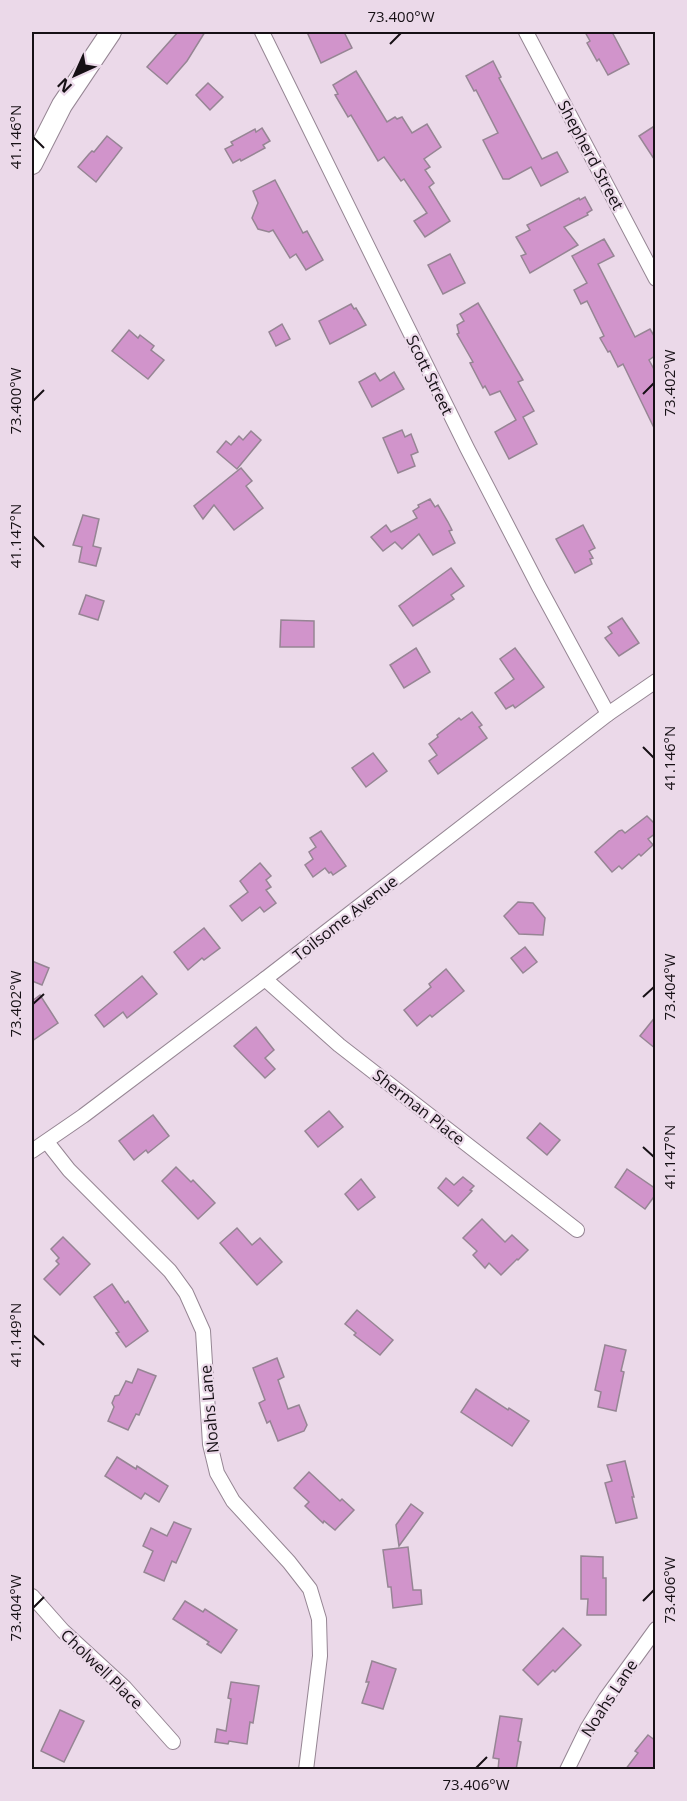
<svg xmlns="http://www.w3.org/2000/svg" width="687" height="1801" viewBox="0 0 687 1801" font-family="'Open Sans',sans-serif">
	<rect width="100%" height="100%" fill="#ebd9e9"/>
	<g fill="#d194cb" stroke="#968594" stroke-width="1.5">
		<polygon points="178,32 205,32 187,61 167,84 147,67"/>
		<polygon points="307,32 344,32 352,48 321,63"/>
		<polygon points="585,32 612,32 629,64 608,75 599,59 597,61 587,43 590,41"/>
		<polygon points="493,61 501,77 499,78 542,159 557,152 568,172 541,186 531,167 509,179 503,179 483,140 498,133 476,90 474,91 466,76"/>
		<polygon points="356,71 387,122 395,117 397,119 402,117 412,133 427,124 441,147 424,159 430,167 425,170 434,183 429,187 450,221 425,237 414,221 427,213 404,179 401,181 384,157 378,161 351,115 348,117 335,95 338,94 333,85"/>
		<polygon points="208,83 223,97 210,110 196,95"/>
		<polygon points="656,125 656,162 639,136"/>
		<polygon points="262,128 270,141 263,145 265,148 241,161 240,159 233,163 225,149 233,145 231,142 255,129 256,132"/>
		<polygon points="107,136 122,148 96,182 78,167 89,154 92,151 94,152"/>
		<polygon points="275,180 303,233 307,231 323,260 306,270 296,254 290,258 273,230 269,232 258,229 252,218 258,203 253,191"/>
		<polygon points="585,197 592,210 587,213 588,215 564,227 578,245 530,273 521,256 526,254 516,237 530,230 527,225 579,198 580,200"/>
		<polygon points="604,239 614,256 598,264 635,337 650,329 656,339 656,355 649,360 656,373 656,432 623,364 618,367 610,351 608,352 600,338 604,336 587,301 581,304 574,290 587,283 572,256"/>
		<polygon points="450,254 465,283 443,294 428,265"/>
		<polygon points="478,303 523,380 518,382 534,411 523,417 537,444 509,459 495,432 516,420 500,391 490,395 485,386 483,388 470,363 473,362 457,334 459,333 457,325 464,321 460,314"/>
		<polygon points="351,304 354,309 356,308 366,325 330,344 319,321"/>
		<polygon points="282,324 290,339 276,346 269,332"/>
		<polygon points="129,330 138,338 140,335 154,346 151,350 164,360 148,379 112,351"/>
		<polygon points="394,372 404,389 372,407 359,382 375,373 380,381"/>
		<polygon points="402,430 405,437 411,434 418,452 411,455 415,466 398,473 383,438"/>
		<polygon points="251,431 261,440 237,469 217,452 226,441 231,445 239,436 243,440"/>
		<polygon points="241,468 252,481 246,486 263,508 234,530 214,505 203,519 194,506"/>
		<polygon points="430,499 435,507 438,505 448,522 452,530 449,531 455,543 433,555 419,534 402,549 395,542 383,551 371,537 386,525 391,532 417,518 413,511 419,507 418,505"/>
		<polygon points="83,515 99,519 93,546 101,548 96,566 79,562 82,547 73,545"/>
		<polygon points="583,525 595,548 589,551 593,558 590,559 592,564 575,573 556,539"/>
		<polygon points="451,568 464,586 451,595 454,599 413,626 399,606"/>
		<polygon points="86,595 104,601 98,620 79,614"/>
		<polygon points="622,618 639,643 619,656 605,638 612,633 608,627"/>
		<polygon points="281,620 314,621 314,647 280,647"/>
		<polygon points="416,648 430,672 404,688 390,665"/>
		<polygon points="515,648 544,687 515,708 513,705 506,709 495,693 514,679 500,659"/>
		<polygon points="472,712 482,725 479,727 487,738 438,774 429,761 437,755 429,744 438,737 437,735 459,718 461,720"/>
		<polygon points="373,753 387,771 366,787 352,768"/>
		<polygon points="647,816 656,825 656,833 648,839 653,845 641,856 639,854 622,869 619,866 612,872 595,852 619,831 622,830 625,833"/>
		<polygon points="321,831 346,866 333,875 331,872 329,873 325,868 313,877 305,865 313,859 309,852 316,847 310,838"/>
		<polygon points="260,863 271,876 266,880 271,887 266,890 276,903 264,912 260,907 242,921 230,906 248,892 240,881"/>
		<polygon points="518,902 533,903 545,918 543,935 519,934 504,916"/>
		<polygon points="204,928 220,948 204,960 202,958 188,970 174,952"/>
		<polygon points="525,947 537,962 523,973 511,958"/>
		<polygon points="32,961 49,968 42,985 32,981"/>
		<polygon points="446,969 464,991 432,1017 430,1015 417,1026 404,1010 431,987 429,984"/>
		<polygon points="142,976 157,994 127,1018 123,1012 104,1027 95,1015"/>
		<polygon points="40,995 58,1023 32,1041 32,1001"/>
		<polygon points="656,1016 656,1049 640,1036"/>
		<polygon points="256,1027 274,1050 265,1058 275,1069 265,1078 234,1046"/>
		<polygon points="329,1111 343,1127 318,1147 305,1131"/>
		<polygon points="153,1115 169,1136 148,1153 146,1150 134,1160 119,1141"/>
		<polygon points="540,1123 560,1140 547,1155 527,1138"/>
		<polygon points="176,1167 191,1182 193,1180 215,1203 198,1219 162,1181"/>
		<polygon points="627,1169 656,1189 656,1194 645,1209 615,1187"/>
		<polygon points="463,1177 474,1186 470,1190 472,1191 458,1206 438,1188 446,1178 454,1185"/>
		<polygon points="361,1179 375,1197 358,1210 345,1194"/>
		<polygon points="482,1219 505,1242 512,1235 528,1250 518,1260 517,1259 501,1275 489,1263 485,1268 473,1255 477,1251 463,1238"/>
		<polygon points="237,1228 252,1245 260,1238 282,1262 257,1285 220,1243"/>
		<polygon points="63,1237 90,1264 60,1295 44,1279 59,1264 56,1261 59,1258 51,1249"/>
		<polygon points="112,1284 125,1303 128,1301 148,1331 126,1347 116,1333 119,1332 94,1297"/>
		<polygon points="357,1310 393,1340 380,1355 354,1335 356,1333 345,1324"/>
		<polygon points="605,1345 626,1350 621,1371 624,1372 616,1411 598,1407 601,1392 595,1390"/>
		<polygon points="277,1358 284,1377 278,1380 288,1409 299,1405 307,1425 304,1431 278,1441 270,1421 267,1423 259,1403 265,1400 253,1368"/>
		<polygon points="138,1369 156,1376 139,1415 136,1414 128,1430 108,1421 114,1407 112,1403 115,1396 119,1395 126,1381 132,1383"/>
		<polygon points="476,1389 508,1410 509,1408 529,1421 512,1446 461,1412"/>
		<polygon points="117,1457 136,1469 137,1466 168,1486 159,1502 145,1493 141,1499 105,1476"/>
		<polygon points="625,1461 634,1497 632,1497 637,1518 616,1523 605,1483 612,1481 607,1465"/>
		<polygon points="309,1472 340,1501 342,1499 354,1510 335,1530 324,1521 323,1523 305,1506 309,1502 294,1488"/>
		<polygon points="411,1504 423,1513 399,1546 396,1525"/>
		<polygon points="174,1522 191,1529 176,1563 172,1561 164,1581 144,1572 153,1551 143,1546 151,1528 167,1536"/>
		<polygon points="408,1547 413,1590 421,1590 422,1604 393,1608 391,1587 388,1587 383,1550"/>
		<polygon points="581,1556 603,1557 603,1578 606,1578 606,1615 587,1615 588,1599 581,1599"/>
		<polygon points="185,1601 203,1612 205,1609 237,1630 221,1653 207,1644 209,1642 173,1619"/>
		<polygon points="563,1628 581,1645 555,1672 553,1670 538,1685 523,1670"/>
		<polygon points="372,1661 396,1669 383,1709 362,1703 369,1682 366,1682"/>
		<polygon points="231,1682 259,1686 253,1723 250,1722 247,1744 229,1741 228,1744 215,1742 217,1729 226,1731 231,1699 228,1698"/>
		<polygon points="60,1710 84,1721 64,1762 41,1751"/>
		<polygon points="500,1716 522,1719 518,1741 521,1742 516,1770 498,1770 499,1759 493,1758"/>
		<polygon points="648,1735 656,1741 656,1765 652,1770 625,1770 638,1753 635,1751"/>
	</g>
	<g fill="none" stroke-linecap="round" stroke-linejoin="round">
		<g stroke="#968694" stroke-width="16">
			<g id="street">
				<polyline points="262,32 467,448 539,587 608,714"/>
				<polyline points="526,32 656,279"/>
				<polyline points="265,979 339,1045 577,1230"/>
				<polyline points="47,1142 69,1170 170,1271 186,1293 203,1331 210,1444 217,1473 233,1501 289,1562 310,1589 319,1619 320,1656 306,1770"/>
				<polyline points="32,1151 83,1116 265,979 608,714 656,681"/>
				<polyline points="32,1596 63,1631 125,1688 173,1742"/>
				<polyline points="567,1770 587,1729 606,1698 656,1629"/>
			</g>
		</g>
		<g stroke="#968694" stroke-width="22">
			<polyline id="secondary" points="32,164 62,105 111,32"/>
		</g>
		<use href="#street" stroke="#fff" stroke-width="14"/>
		<use href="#secondary" stroke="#fff" stroke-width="20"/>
	</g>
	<path fill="none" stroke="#161015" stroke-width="2" d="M 390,44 L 401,33M 33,137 L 44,148M 643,394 L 654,383M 33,401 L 44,390M 33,536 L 44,547M 643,747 L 654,758M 643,997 L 654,987M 33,1004 L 44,994M 643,1147 L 654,1157M 33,1335 L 44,1345M 643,1601 L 654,1590M 33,1608 L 44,1597M 476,1768 L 487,1757"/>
	<g text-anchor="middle" stroke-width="4.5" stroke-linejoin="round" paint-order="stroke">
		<g font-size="16" fill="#161015" stroke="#ebd9e9">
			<text transform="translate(591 155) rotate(62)" y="6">Shepherd Street</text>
			<text transform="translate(430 375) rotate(64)" y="6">Scott Street</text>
			<text transform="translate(345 918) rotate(-38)" y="6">Toilsome Avenue</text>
			<text transform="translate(419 1107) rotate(38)" y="6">Sherman Place</text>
			<text transform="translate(209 1409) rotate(-95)" y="6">Noahs Lane</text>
			<text transform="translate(102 1669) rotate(44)" y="6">Cholwell Place</text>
			<text transform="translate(609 1698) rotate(-57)" y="6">Noahs Lane</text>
		</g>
	</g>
	<rect width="687" height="1801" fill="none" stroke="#ebd9e9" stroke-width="66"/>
	<g transform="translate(75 75) rotate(225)" stroke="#ebd9e9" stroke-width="4.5" paint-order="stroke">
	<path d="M0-4.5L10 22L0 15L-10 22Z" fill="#161015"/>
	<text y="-9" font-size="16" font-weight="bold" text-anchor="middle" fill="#161015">N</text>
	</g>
	<rect x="33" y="33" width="621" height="1735" fill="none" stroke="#161015" stroke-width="2"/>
	<g font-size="15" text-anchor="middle" fill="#161015">
		<text x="401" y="22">73.400°W</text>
		<text transform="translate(16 137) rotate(-90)" y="5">41.146°N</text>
		<text transform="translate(670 383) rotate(-90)" y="5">73.402°W</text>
		<text transform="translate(16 401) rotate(-90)" y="5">73.400°W</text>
		<text transform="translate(16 536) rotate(-90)" y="5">41.147°N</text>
		<text transform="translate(670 758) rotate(-90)" y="5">41.146°N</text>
		<text transform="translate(670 987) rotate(-90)" y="5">73.404°W</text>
		<text transform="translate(16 1004) rotate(-90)" y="5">73.402°W</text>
		<text transform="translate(670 1157) rotate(-90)" y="5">41.147°N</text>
		<text transform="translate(16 1335) rotate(-90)" y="5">41.149°N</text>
		<text transform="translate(670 1590) rotate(-90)" y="5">73.406°W</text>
		<text transform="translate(16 1608) rotate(-90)" y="5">73.404°W</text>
		<text x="476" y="1790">73.406°W</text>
	</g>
</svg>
